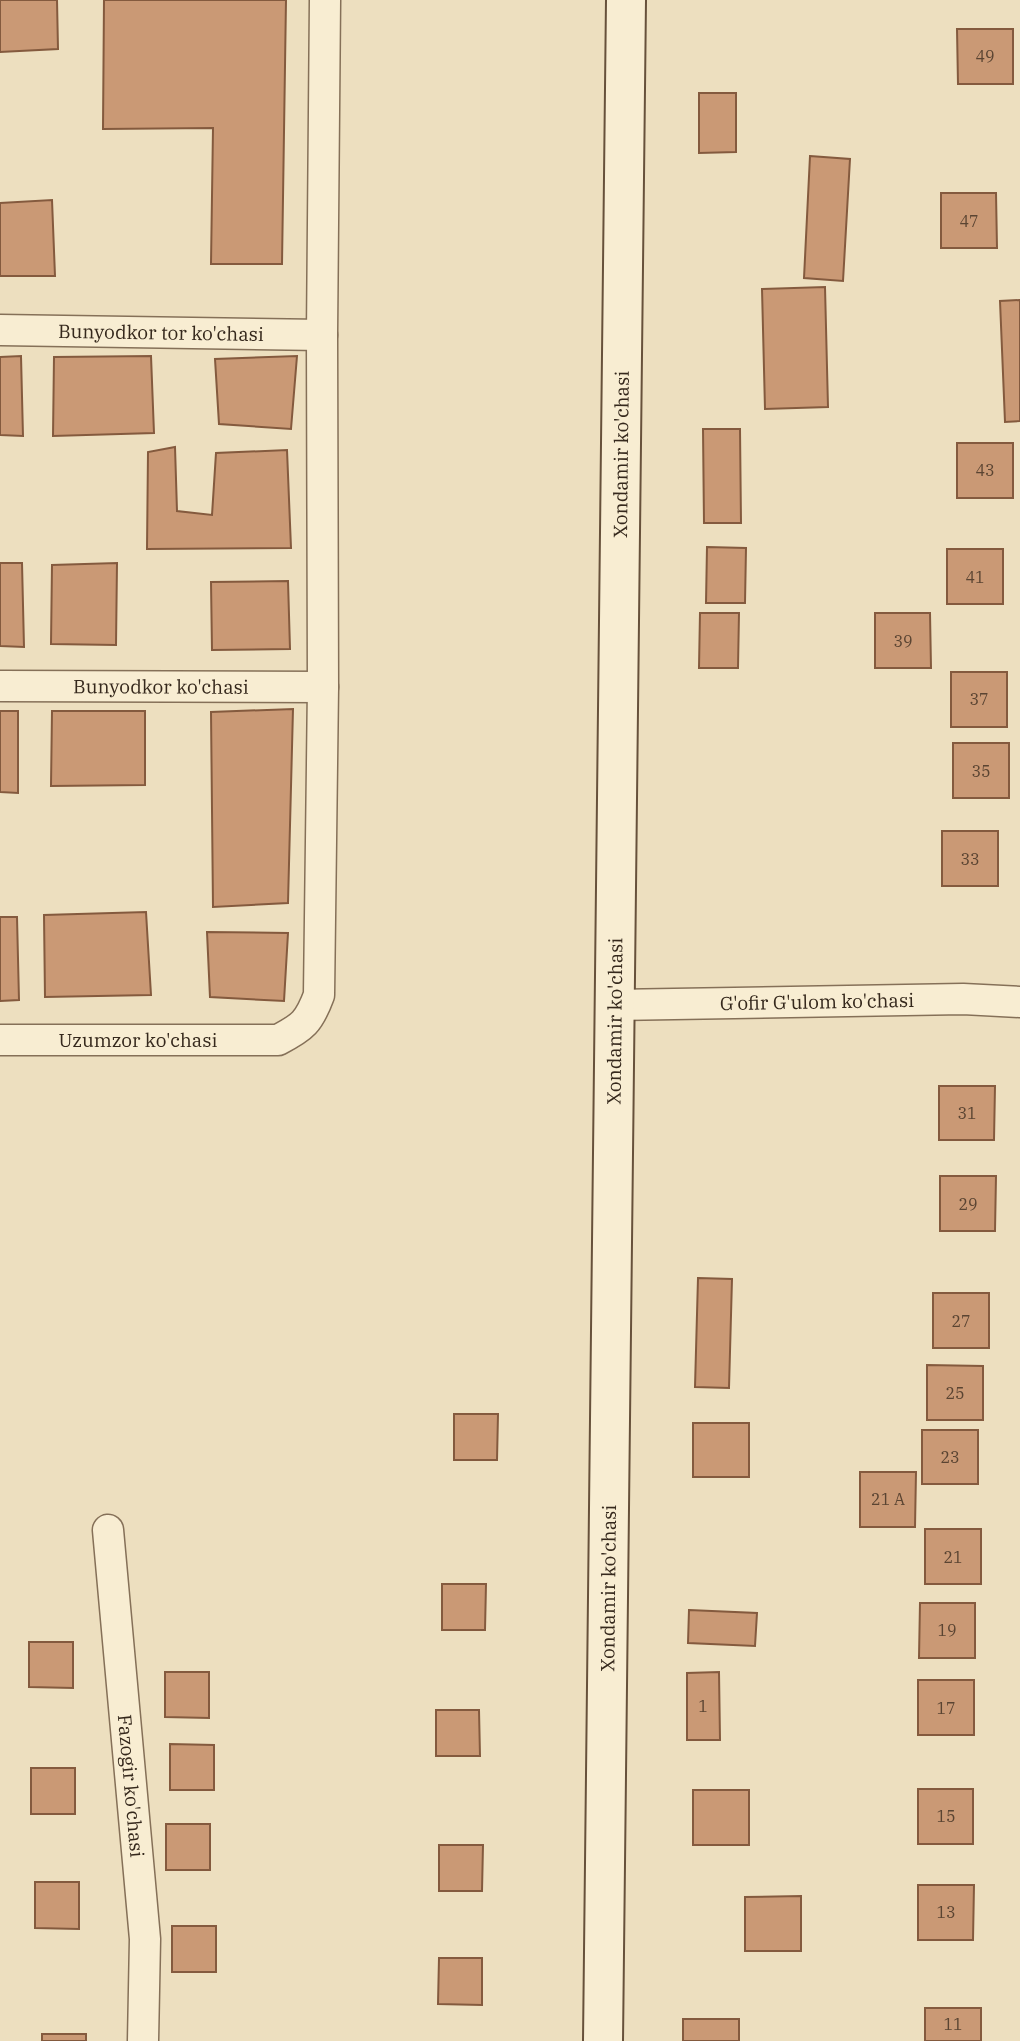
<svg xmlns="http://www.w3.org/2000/svg" width="1020" height="2041" viewBox="0 0 1020 2041" font-family="'IBM Plex Serif',serif">
	<rect width="100%" height="100%" fill="#eddfbf"/>
	<g fill="#ca9975" stroke="#845a3e" stroke-width="2">
		<polygon points="0,0 57,0 58,49 0,52"/>
		<polygon points="104,0 286,0 282,264 211,264 213,128 103,129"/>
		<polygon points="957,29 1013,29 1013,84 958,84"/>
		<polygon points="699,93 736,93 736,152 699,153"/>
		<polygon points="810,156 850,159 843,281 804,278"/>
		<polygon points="941,193 996,193 997,248 941,248"/>
		<polygon points="52,200 55,276 0,276 0,203"/>
		<polygon points="825,287 828,407 765,409 762,289"/>
		<polygon points="1020,300 1020,421 1005,422 1000,301"/>
		<polygon points="21,356 23,436 0,435 0,357"/>
		<polygon points="151,356 154,433 53,436 54,357"/>
		<polygon points="297,356 291,429 219,424 215,359"/>
		<polygon points="703,429 740,429 741,523 704,523"/>
		<rect x="957" y="443" width="56" height="55"/>
		<polygon points="175,447 177,511 212,515 216,453 287,450 291,548 147,549 148,452"/>
		<polygon points="707,547 746,548 745,603 706,603"/>
		<rect x="947" y="549" width="56" height="55"/>
		<polygon points="0,563 22,563 24,647 0,646"/>
		<polygon points="117,563 116,645 51,644 52,565"/>
		<polygon points="288,581 290,649 212,650 211,582"/>
		<polygon points="700,613 739,613 738,668 699,668"/>
		<polygon points="875,613 930,613 931,668 875,668"/>
		<rect x="951" y="672" width="56" height="55"/>
		<polygon points="293,709 288,903 213,907 211,712"/>
		<polygon points="0,711 18,711 18,793 0,792"/>
		<polygon points="52,711 145,711 145,785 51,786"/>
		<rect x="953" y="743" width="56" height="55"/>
		<rect x="942" y="831" width="56" height="55"/>
		<polygon points="146,912 151,995 45,997 44,915"/>
		<polygon points="0,917 17,917 19,1000 0,1001"/>
		<polygon points="207,932 288,933 284,1001 210,997"/>
		<polygon points="939,1086 995,1086 994,1140 939,1140"/>
		<polygon points="940,1176 996,1176 995,1231 940,1231"/>
		<polygon points="698,1278 732,1279 729,1388 695,1387"/>
		<rect x="933" y="1293" width="56" height="55"/>
		<polygon points="927,1365 983,1366 983,1420 927,1420"/>
		<polygon points="454,1414 498,1414 497,1460 454,1460"/>
		<rect x="693" y="1423" width="56" height="54"/>
		<rect x="922" y="1430" width="56" height="54"/>
		<polygon points="860,1472 916,1472 915,1527 860,1527"/>
		<rect x="925" y="1529" width="56" height="55"/>
		<polygon points="442,1584 486,1584 485,1630 442,1630"/>
		<polygon points="920,1603 975,1603 975,1658 919,1658"/>
		<polygon points="689,1610 757,1613 755,1646 688,1643"/>
		<polygon points="29,1642 73,1642 73,1688 29,1687"/>
		<polygon points="165,1672 209,1672 209,1718 165,1717"/>
		<polygon points="719,1672 720,1740 687,1740 687,1673"/>
		<rect x="918" y="1680" width="56" height="55"/>
		<polygon points="436,1710 479,1710 480,1756 436,1756"/>
		<polygon points="170,1744 214,1745 214,1790 170,1790"/>
		<rect x="31" y="1768" width="44" height="46"/>
		<rect x="918" y="1789" width="55" height="55"/>
		<rect x="693" y="1790" width="56" height="55"/>
		<rect x="166" y="1824" width="44" height="46"/>
		<polygon points="439,1845 483,1845 482,1891 439,1891"/>
		<polygon points="35,1882 79,1882 79,1929 35,1928"/>
		<polygon points="918,1885 974,1885 973,1940 918,1940"/>
		<polygon points="801,1896 801,1951 745,1951 745,1897"/>
		<rect x="172" y="1926" width="44" height="46"/>
		<polygon points="439,1958 482,1958 482,2005 438,2004"/>
		<rect x="925" y="2008" width="56" height="33"/>
		<rect x="683" y="2019" width="56" height="22"/>
		<rect x="42" y="2034" width="44" height="7"/>
	</g>
	<g fill="none" stroke-linecap="round" stroke-linejoin="round">
		<g stroke="#857058" stroke-width="33">
			<g id="street">
				<path id="s1" d="M 0,330 L 322,335"/>
				<path id="s2" d="M 0,686 L 323,687"/>
				<path id="s3" d="M 614,1005 L 963,999 L 1020,1002"/>
				<path id="s4" d="M 0,1040 L 278,1040 C 303,1027 309,1022 319,995 L 323,687 L 322,335 L 325,0"/>
				<path id="s5" d="M 108,1530 L 145,1939 L 143,2041"/>
			</g>
		</g>
		<g stroke="#67513b" stroke-width="42">
			<g id="secondary">
				<path id="s6" d="M 603,2041 L 626,0"/>
			</g>
		</g>
		<use href="#street" stroke="#f8edd2" stroke-width="30"/>
		<use href="#secondary" stroke="#f8edd2" stroke-width="38"/>
	</g>
	<g text-anchor="middle" stroke-width="7" stroke-linejoin="round" paint-order="stroke">
		<g font-size="16" fill="#5a4432">
			<text x="985" y="62">49</text>
			<text x="969" y="227">47</text>
			<text x="985" y="476">43</text>
			<text x="975" y="583">41</text>
			<text x="903" y="647">39</text>
			<text x="979" y="705">37</text>
			<text x="981" y="777">35</text>
			<text x="970" y="865">33</text>
			<text x="967" y="1119">31</text>
			<text x="968" y="1210">29</text>
			<text x="961" y="1327">27</text>
			<text x="955" y="1399">25</text>
			<text x="950" y="1463">23</text>
			<text x="888" y="1505">21 А</text>
			<text x="953" y="1563">21</text>
			<text x="947" y="1636">19</text>
			<text x="703" y="1712">1</text>
			<text x="946" y="1714">17</text>
			<text x="946" y="1822">15</text>
			<text x="946" y="1918">13</text>
			<text x="953" y="2030">11</text>
		</g>
		<g font-size="19" fill="#35281c" stroke="#f4eace">
			<text dy="7" stroke="none"><textPath href="#s1" startOffset="161">Bunyodkor tor ko'chasi</textPath></text>
			<text dy="7" stroke="none"><textPath href="#s6" startOffset="1587">Xondamir ko'chasi</textPath></text>
			<text dy="7" stroke="none"><textPath href="#s2" startOffset="161">Bunyodkor ko'chasi</textPath></text>
			<text dy="7" stroke="none"><textPath href="#s3" startOffset="203">G'ofir G'ulom ko'chasi</textPath></text>
			<text dy="7" stroke="none"><textPath href="#s6" startOffset="1020">Xondamir ko'chasi</textPath></text>
			<text dy="7" stroke="none"><textPath href="#s4" startOffset="138">Uzumzor ko'chasi</textPath></text>
			<text dy="7" stroke="none"><textPath href="#s6" startOffset="453">Xondamir ko'chasi</textPath></text>
			<text dy="7" stroke="none"><textPath href="#s5" startOffset="257">Fazogir ko'chasi</textPath></text>
		</g>
	</g>
</svg>
